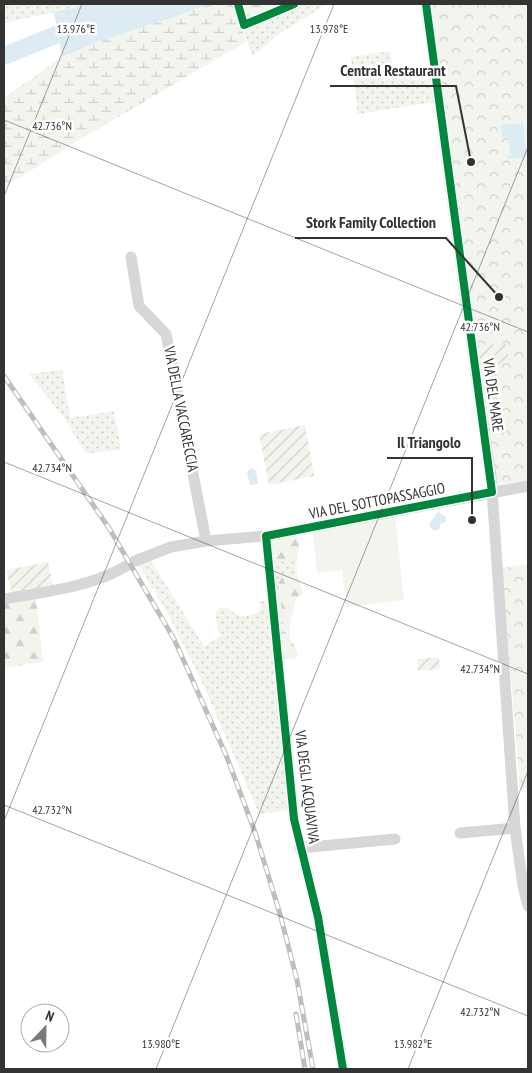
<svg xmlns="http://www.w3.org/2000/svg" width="532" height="1073" viewBox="0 0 532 1073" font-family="'PT Sans Narrow',sans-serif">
	<defs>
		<pattern id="grass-dots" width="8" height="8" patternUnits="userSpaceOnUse" patternTransform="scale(1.25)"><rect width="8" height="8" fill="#f1f5ed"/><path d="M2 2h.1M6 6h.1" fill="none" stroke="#cfd2cc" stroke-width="1.8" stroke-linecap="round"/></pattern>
		<pattern id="forest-firs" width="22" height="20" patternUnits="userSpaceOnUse" patternTransform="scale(1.25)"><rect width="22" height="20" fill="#f1f5ed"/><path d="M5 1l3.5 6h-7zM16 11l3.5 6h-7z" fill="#cfd2cc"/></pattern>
		<pattern id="wetland-marsh" width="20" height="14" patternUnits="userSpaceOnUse" patternTransform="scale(1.25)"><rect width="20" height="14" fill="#f1f5ed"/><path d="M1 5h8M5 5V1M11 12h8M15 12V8" fill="none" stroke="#cfd2cc"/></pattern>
		<pattern id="park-crowns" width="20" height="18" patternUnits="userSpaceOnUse" patternTransform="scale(1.25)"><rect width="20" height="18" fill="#f1f5ed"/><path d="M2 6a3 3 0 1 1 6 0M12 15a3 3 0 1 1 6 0" fill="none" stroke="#cfd2cc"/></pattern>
		<pattern id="garden-furrows" width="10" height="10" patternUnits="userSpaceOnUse" patternTransform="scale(1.25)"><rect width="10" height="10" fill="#f1f5ed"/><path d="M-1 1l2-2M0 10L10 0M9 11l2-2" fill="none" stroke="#cfd2cc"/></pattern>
	</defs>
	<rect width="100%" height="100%" fill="#fff"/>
	<g fill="url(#grass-dots)">
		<polygon points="4,4 92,4 4,23"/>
		<polygon points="304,4 327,4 277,35 253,57 243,30"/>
		<polygon points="390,51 394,77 405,76 409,80 432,79 435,102 358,114 351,57"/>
		<polygon points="62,370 70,418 114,411 121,449 86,454 65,419 29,374"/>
		<path d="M 150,559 L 204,646 L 220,637 L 215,614 L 218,609 L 226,607 C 235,616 248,620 259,611 L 261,604 L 257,601 L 266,601 L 289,810 L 259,814 L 203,684 L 167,612 L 138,564 Z"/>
		<polygon points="271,560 297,560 296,567 297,574 283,576 281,595 284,628 281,648"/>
	</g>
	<g fill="url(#forest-firs)">
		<polygon points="297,534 299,546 297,560 271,560 269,540"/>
		<path d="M 297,574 L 303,593 L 296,598 C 294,610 288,625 290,638 C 292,644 298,649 298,656 L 293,659 L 282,659 L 281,648 L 284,628 L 279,582 L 283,576 Z"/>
		<polygon points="36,595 43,662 4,668 4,601"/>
	</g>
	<polygon fill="url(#wetland-marsh)" points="210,4 287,4 241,25 246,42 74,143 4,188 4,98 62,57 98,41 180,15"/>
	<g fill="url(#park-crowns)">
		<polygon points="429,4 528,4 528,484 495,488"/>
		<polygon points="528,564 528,788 520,789 502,568"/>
	</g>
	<g fill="url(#garden-furrows)">
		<polygon points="506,343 509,362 481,367 478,346"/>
		<polygon points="305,425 314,476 269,485 259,434"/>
		<polygon points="48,562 53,586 12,593 6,570"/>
		<polygon points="439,657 440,669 418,671 417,659"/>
	</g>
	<polygon fill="#f1f5ed" points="395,514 404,600 346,607 342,570 317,573 313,530"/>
	<g fill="#ddebf3">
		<polygon points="92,4 210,4 180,15 99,41 62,57 54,12"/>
		<polygon points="523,123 527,157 508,159 507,156 511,156 508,137 502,137 501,125"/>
		<polygon points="252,468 256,471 258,484 250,485 247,472 248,470"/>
		<polygon points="438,512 446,517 446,522 440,524 439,530 432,530 429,524"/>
	</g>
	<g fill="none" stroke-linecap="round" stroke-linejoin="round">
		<polyline stroke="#ddebf3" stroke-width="18" points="4,56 80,25"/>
		<polyline stroke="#d6d6d6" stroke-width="11" stroke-dasharray="11 5.5" stroke-linecap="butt" points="119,570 135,561"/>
		<g stroke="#d7d7d7" stroke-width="11">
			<polyline points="426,4 476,376 491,476 515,828 523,886 528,906"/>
			<polyline points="131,257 139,306 166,334 206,541"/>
			<polyline points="266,536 294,819 318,917 343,1069"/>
			<polyline points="135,561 171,547 206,541 266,536 528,486"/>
			<path d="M 4,599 C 43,592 84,588 119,570"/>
			<polyline points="460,833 515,828"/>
			<polyline points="300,848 395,839"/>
		</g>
		<g stroke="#bebebe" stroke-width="5">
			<g id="rail">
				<polyline points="4,376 109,528 174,639 226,755 255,832 280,914 297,980 313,1069"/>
				<polyline points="296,1014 305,1069"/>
			</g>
		</g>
		<use href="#rail" stroke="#fff" stroke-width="3" stroke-dasharray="9" stroke-linecap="butt"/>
		<g stroke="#fff" stroke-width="11">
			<g id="cycleway">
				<polyline points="238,4 244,25 294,4"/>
				<polyline points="343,1069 318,917 294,819 266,536 492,492 426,4"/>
			</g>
		</g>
		<use href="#cycleway" stroke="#00873e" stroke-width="8"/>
	</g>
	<path fill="none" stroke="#333" stroke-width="1" stroke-opacity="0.45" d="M 4,120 L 528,332M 4,196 L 82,4M 4,462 L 528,674M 4,805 L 528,1016M 4,821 L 334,4M 156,1069 L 528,147M 408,1069 L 528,771"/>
	<g text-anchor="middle" stroke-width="5" stroke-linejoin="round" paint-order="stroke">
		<g font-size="15" fill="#333" stroke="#fff">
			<text transform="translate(493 395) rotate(82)" y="5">VIA DEL MARE</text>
			<text transform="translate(181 409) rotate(79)" y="5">VIA DELLA VACCARECCIA</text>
			<text transform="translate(377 501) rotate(-11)" y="5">VIA DEL SOTTOPASSAGGIO</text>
			<text transform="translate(307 787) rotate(83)" y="5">VIA DEGLI ACQUAVIVA</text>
		</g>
	</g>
	<g font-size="12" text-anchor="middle" fill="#333" stroke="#fff" stroke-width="5" stroke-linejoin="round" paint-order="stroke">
		<text x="329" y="33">13.978°E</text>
		<text x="76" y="33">13.976°E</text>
		<text x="52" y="130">42.736°N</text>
		<text x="480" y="331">42.736°N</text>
		<text x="52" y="472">42.734°N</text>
		<text x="480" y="673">42.734°N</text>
		<text x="52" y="814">42.732°N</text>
		<text x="480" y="1016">42.732°N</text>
		<text x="161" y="1048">13.980°E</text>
		<text x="413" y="1048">13.982°E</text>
	</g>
	<path fill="none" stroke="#333" stroke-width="2" d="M471 162L456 86H330M499 297L446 238H295M472 520L472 458H387"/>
	<g fill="#333" stroke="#fff" stroke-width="2">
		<circle cx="471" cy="162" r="5"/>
		<circle cx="499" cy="297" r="5"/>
		<circle cx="472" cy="520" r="5"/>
	</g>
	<g font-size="16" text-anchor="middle" font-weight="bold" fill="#333" stroke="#fff" stroke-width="5" stroke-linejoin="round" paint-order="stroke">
		<text x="393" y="76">Central Restaurant</text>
		<text x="371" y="228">Stork Family Collection</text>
		<text x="429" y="448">Il Triangolo</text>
	</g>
	<rect width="532" height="1073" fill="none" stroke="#333333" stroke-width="10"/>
	<g transform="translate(45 1028) rotate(22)"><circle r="24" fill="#ffffff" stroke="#adadad"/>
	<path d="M0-4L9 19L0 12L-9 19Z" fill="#7a7a7a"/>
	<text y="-8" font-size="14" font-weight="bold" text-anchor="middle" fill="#333333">N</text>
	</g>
</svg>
